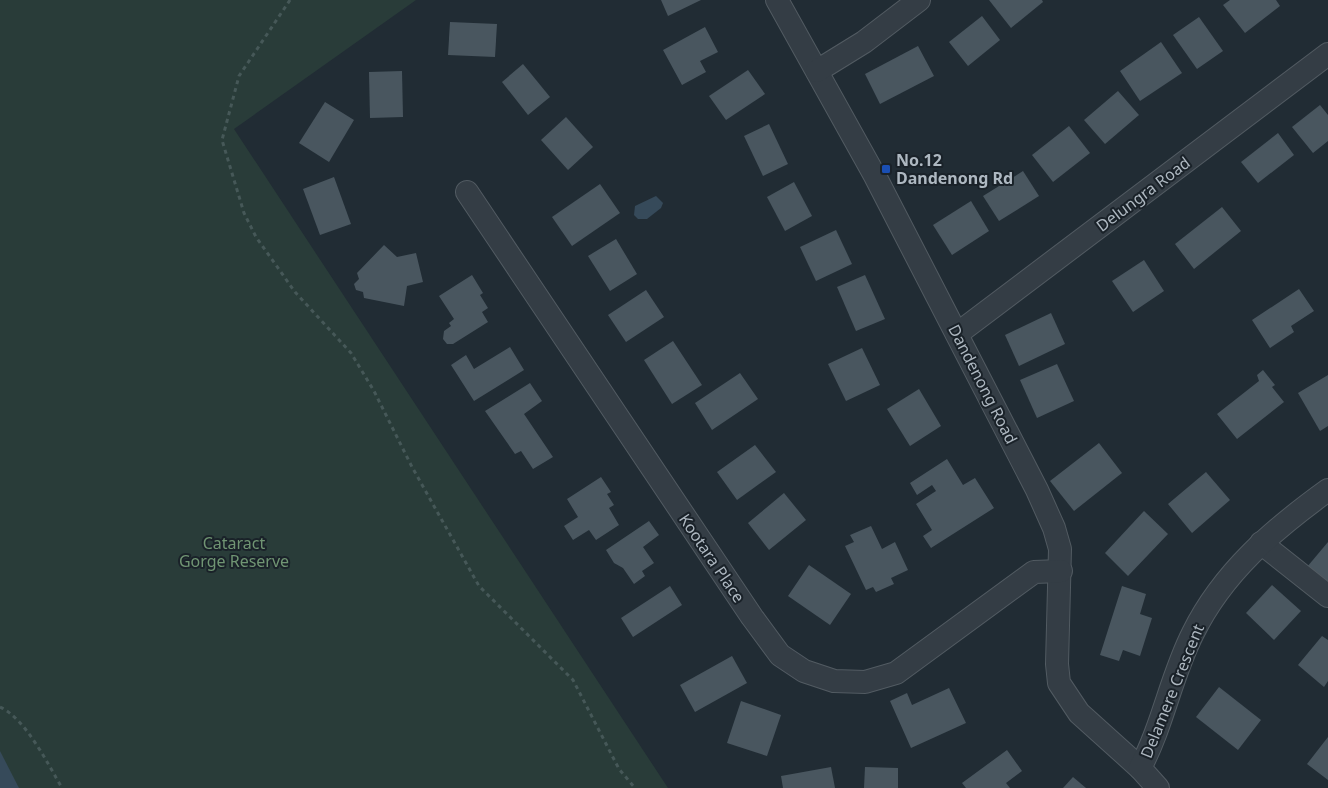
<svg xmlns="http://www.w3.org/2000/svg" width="1328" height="788" viewBox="0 0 1328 788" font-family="'Noto Sans',sans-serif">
	<rect width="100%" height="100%" fill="#212c34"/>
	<polygon fill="#293c39" points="0,0 416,0 234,129 668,788 0,788"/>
	<g fill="#364a5a">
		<polygon points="656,196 663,203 661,208 647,219 638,219 634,215 635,206"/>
		<polygon points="0,751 19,788 0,788"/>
	</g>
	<g fill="#49565f">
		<polygon points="661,0 701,0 668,16"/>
		<polygon points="989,0 1042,0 1043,2 1011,28"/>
		<polygon points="1230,0 1276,0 1280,6 1245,33 1223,5"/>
		<polygon points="982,16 1000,40 968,66 949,42"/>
		<polygon points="1199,17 1223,51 1197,69 1173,35"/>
		<polygon points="450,22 497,24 495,57 448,55"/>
		<polygon points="705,27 718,52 700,61 706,72 682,85 663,50"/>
		<polygon points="1161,42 1182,73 1140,101 1120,71"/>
		<polygon points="918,46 934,76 880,104 865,74"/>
		<polygon points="523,64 550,97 528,115 502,82"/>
		<polygon points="748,70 765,94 726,120 709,96"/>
		<polygon points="402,71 403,117 370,118 369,72"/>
		<polygon points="1118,91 1139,115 1105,144 1084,120"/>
		<polygon points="325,102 354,120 329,162 299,143"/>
		<polygon points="1320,105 1328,115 1328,141 1313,153 1292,127"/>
		<polygon points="566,117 593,147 568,170 541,140"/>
		<polygon points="769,124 788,164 763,176 744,136"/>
		<polygon points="1069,126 1090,153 1053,182 1032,155"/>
		<polygon points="1278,133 1294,155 1258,183 1241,162"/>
		<polygon points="1023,171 1039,196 999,221 983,196"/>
		<polygon points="334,177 351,224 320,235 303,189"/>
		<polygon points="794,182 812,216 785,231 767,197"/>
		<polygon points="600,184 620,213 572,246 552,217"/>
		<polygon points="971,201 989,231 952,255 933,225"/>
		<polygon points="1222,207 1241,231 1194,269 1175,244"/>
		<polygon points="836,230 852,264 816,281 800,247"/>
		<polygon points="616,239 637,274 610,291 588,256"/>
		<polygon points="384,245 397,257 416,253 423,282 407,286 404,306 364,298 363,292 356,290 354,284 359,279 357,273"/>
		<polygon points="1144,260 1164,291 1133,312 1112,281"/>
		<polygon points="472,275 483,293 480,295 488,308 482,312 488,322 453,344 447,344 443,339 444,331 451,326 449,323 454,319 439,296"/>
		<polygon points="865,275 885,319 856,331 837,287"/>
		<polygon points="1299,289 1314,311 1291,326 1294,332 1270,348 1252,320"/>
		<polygon points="646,290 664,317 626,342 608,315"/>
		<polygon points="1051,313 1065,344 1019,366 1005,335"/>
		<polygon points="673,341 702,385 672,404 644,360"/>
		<polygon points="510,347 524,370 474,401 451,365 466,355 474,369"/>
		<polygon points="862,348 880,385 846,401 828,364"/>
		<polygon points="1057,364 1074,401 1037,418 1020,380"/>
		<polygon points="1263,370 1275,385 1272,387 1284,402 1237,439 1217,414 1259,381 1257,375"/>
		<polygon points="740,373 758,399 712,430 695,403"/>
		<polygon points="1328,375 1328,426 1320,431 1298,393"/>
		<polygon points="530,383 542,401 524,414 553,457 533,469 521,451 515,454 485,411"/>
		<polygon points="919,389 941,426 910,446 887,409"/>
		<polygon points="1099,443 1122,473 1074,511 1050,481"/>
		<polygon points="755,445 776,472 737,500 717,472"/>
		<polygon points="947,459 963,485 975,478 994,508 931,548 923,536 932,530 916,504 936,491 932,485 917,495 910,483"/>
		<polygon points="1206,472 1230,500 1192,533 1168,504"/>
		<polygon points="601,477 611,492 607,494 614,505 609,508 619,525 596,540 589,530 573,540 564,526 578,517 567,499"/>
		<polygon points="784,493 806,520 769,550 748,523"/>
		<polygon points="1144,511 1168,534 1128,576 1105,553"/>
		<polygon points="649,521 659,535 643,547 654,563 642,571 645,576 634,584 623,568 614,563 606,550"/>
		<polygon points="871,526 882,549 895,542 908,570 891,578 894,584 876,592 873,587 866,590 845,546 854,542 850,535"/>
		<polygon points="1328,542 1328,585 1307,567"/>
		<polygon points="809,565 851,594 830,625 788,596"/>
		<polygon points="1272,585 1301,611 1274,640 1246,613"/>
		<polygon points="670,586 682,605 633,637 621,618"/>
		<polygon points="1122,586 1146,594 1140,614 1152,618 1140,656 1123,650 1119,661 1100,655"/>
		<polygon points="1322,636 1328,640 1328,681 1324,687 1298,665"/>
		<polygon points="732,656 747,683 695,712 680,685"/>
		<polygon points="1219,687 1261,720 1238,750 1196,717"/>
		<polygon points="949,688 966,723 911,748 890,701 907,693 912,705"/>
		<polygon points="741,701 781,715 767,756 727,743"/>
		<polygon points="1328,737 1328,780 1307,764"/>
		<polygon points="1007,750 1022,771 1006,783 1010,788 966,788 962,783"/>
		<polygon points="831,767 835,788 783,788 781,776"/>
		<polygon points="865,767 898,768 898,788 864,788"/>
		<polygon points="1073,777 1086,788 1063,788"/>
	</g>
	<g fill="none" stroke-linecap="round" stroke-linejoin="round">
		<g stroke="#525b62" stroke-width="24">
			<g id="minor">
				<polyline points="777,0 875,176 1037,490 1054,528 1060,549 1057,664 1059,683 1079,713 1140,768"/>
				<polyline points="817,71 864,42 919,0"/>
				<polyline points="467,192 752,617 780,655 804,671 834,681 865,682 896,673 1034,572 1061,571"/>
				<polyline points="957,334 1328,54"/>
				<polyline points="1261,543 1328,596"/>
				<path d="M 1158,788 L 1140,768 C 1163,725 1171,676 1193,633 C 1223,572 1274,529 1328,490"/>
			</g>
		</g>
		<g stroke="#465858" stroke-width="3" stroke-dasharray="4 4" stroke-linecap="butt">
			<polyline points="290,0 239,76 222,140 244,213 256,237 295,292 351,353 374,391 412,467 479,586 573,680 619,769 635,788"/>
			<path d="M 0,707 C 25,718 48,764 62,788"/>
		</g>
		<use href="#minor" stroke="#343d45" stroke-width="22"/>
	</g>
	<rect fill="#1a4fb4" stroke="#1a2229" stroke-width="2" x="881" y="164" width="10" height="10" rx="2.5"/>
	<g text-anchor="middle" stroke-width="4" stroke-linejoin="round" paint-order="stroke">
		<g font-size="16" font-weight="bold" fill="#aeb8c1" stroke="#1a2229" text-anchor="start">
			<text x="896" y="166">No.12<tspan x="896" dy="18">Dandenong Rd</tspan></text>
		</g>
		<g font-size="16" fill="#aeb8c1" stroke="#1a2229">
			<text transform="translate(1143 194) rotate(-37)" y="6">Delungra Road</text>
			<text transform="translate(983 384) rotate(63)" y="6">Dandenong Road</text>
			<text transform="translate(712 558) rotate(56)" y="6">Kootara Place</text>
			<text transform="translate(1172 691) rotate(-68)" y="6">Delamere Crescent</text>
		</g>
		<g font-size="16" fill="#709573" stroke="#1a2229">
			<text x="234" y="549">Cataract<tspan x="234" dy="18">Gorge Reserve</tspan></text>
		</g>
	</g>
</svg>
